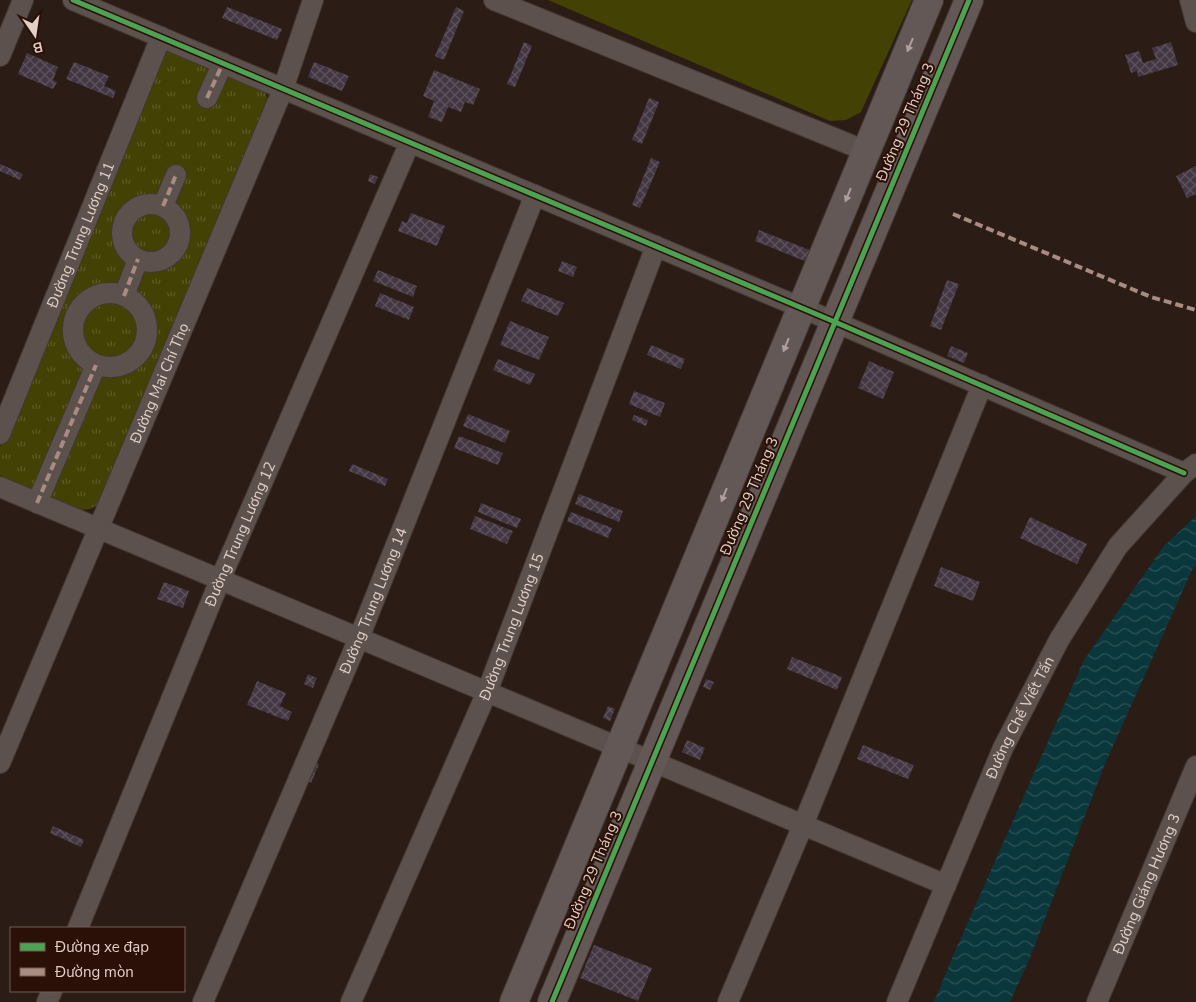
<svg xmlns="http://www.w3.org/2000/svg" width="1196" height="1002" viewBox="0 0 1196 1002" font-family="'Nunito Sans',sans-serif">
	<defs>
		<pattern id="park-tufts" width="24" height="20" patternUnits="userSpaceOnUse" patternTransform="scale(1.25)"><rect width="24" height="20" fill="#434103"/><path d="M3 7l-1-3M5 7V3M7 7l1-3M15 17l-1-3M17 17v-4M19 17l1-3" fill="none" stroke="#5e5b26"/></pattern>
		<pattern id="water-waves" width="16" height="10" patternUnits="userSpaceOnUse" patternTransform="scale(1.25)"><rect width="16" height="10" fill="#0a373b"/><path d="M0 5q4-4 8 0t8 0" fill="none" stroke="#2d5356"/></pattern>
		<pattern id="building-cross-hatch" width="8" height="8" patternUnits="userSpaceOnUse" patternTransform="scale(1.25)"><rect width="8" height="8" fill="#433743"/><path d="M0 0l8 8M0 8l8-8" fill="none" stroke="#5e535d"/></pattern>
	</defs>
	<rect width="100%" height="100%" fill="#2c1c16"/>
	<polygon fill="#434103" points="548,0 912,0 861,112 846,120 830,121"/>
	<polygon fill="url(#park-tufts)" points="180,51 264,89 267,98 265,107 98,505 90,509 79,510 5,479 0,475 0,447 158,63 167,52"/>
	<polygon fill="url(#water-waves)" points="1196,516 1196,566 1192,570 1105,764 1029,960 1010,1002 934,1002 953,956 1084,660 1164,546"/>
	<g fill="url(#building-cross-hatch)">
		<polygon points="227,7 282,29 277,40 222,18"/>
		<polygon points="456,7 464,11 444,60 435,56"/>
		<polygon points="524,42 532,46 515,87 507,84"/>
		<polygon points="1171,42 1178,65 1138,77 1137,71 1131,73 1125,55 1139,51 1143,63 1156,59 1152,48"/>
		<polygon points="27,53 58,67 53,80 57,82 53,89 18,74"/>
		<polygon points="74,62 109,76 104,86 116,91 113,98 66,79"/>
		<polygon points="314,62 349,76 342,91 308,77"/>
		<polygon points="434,70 480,89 473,105 465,102 461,112 448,107 442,122 428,117 434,101 423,96"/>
		<polygon points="649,98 659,102 642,144 632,140"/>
		<polygon points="651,158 660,162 640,208 632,205"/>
		<polygon points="0,164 23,174 20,180 0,171"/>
		<polygon points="1196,166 1196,194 1187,198 1176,176"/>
		<polygon points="370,174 378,177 375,184 368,181"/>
		<polygon points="411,213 445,226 437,246 398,231 402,221 407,223"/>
		<polygon points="759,230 812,251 807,262 755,241"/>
		<polygon points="562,261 577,267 573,277 558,271"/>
		<polygon points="378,270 417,286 413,297 373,281"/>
		<polygon points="947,280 959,284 941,330 930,326"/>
		<polygon points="527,288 564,303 558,316 521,301"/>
		<polygon points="380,293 414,307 409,320 375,306"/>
		<polygon points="510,321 549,337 539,360 500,345"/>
		<polygon points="651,345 685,359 681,369 647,355"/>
		<polygon points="951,346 968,353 964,363 947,356"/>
		<polygon points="498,359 535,374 530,385 493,370"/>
		<polygon points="869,361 894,372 883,399 858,388"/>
		<polygon points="634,391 665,403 660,417 629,404"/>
		<polygon points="468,414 510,431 505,443 463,426"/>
		<polygon points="634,415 648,420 646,426 632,420"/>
		<polygon points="459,436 503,453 498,465 454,448"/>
		<polygon points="352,464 388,479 385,486 349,471"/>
		<polygon points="579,494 623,511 619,522 575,504"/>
		<polygon points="481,503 521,519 517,528 478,512"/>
		<polygon points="571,512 612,528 608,538 567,521"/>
		<polygon points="475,516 513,531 507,544 470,529"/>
		<polygon points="1030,517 1087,544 1077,564 1020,538"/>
		<polygon points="941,567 980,582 973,601 934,586"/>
		<polygon points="164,582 189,591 183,608 157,599"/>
		<polygon points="792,657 842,677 837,690 787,669"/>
		<polygon points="308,674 317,678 313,688 304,684"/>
		<polygon points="706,679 714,682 710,690 703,687"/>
		<polygon points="257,681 286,693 280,706 292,712 288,721 247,705"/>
		<polygon points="608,706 615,709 610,721 603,718"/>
		<polygon points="687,740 705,748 700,760 682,752"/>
		<polygon points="863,745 914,765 908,779 857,759"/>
		<polygon points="312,761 319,764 311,783 304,780"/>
		<polygon points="53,826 84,840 81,847 50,833"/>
		<polygon points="594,945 652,968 638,1001 580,978"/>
	</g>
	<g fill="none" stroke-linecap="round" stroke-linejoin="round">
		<g stroke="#453833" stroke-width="22">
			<g id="street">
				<polyline points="73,0 835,322 1184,473"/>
				<polyline points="494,0 866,151"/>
				<polyline points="1190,0 1196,22"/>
				<polyline points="0,56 23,0"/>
				<polyline points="207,98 223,63"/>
				<circle cx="151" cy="233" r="29"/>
				<polyline points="163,206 176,175"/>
				<circle cx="110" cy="330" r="37"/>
				<polyline points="124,296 138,259"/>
				<path id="s1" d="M 0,434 L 161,37"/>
				<polyline points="0,487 946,885"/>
				<polyline points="37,503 96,365"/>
				<path id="s2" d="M 0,763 L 283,89 L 313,0"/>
				<path id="s3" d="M 78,928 L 220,580 L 410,142"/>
				<polyline points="47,1002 52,991"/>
				<path id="s4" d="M 203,1002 L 359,638 L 535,195"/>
				<path id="s5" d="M 351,1002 L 487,692 L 656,246"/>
				<polyline points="728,1002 803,825 982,385"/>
				<path id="s6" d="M 897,1002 L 1003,748 L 1059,640 L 1118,546 L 1184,473 L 1196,464"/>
				<path id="s7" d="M 1097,1002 L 1196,766"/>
			</g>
		</g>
		<g stroke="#453833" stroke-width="30">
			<g id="secondary">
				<polyline points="514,1002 929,0"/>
				<polyline points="552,1002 969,0"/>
			</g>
		</g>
		<use href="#street" stroke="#5c514c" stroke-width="20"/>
		<use href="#secondary" stroke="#645857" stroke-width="28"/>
		<g stroke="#a88b81" stroke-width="4" stroke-dasharray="8 4" stroke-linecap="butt">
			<polyline points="207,98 223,63"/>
			<polyline points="163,206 176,175"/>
			<polyline points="953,214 1151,297 1196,310"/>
			<polyline points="124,296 138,259"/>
			<polyline points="37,503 96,365"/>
		</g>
		<g stroke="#2a1006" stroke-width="8">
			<g id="cycleway">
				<polyline points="73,0 835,322 1184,473"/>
				<polyline points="552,1002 969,0"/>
			</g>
		</g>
		<use href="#cycleway" stroke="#4ca352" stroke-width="5"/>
	</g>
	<defs><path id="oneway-solid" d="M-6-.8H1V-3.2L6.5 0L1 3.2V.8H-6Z" transform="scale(1.25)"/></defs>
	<g fill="#b09f9b">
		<use href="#oneway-solid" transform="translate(910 45) rotate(113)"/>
		<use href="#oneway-solid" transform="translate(848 195) rotate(112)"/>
		<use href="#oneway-solid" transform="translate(786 345) rotate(112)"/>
		<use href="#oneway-solid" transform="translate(724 495) rotate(112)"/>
	</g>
	<g text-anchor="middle" stroke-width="4" stroke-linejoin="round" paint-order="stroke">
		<g font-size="15" fill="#e2cfc8" stroke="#2a1006">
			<text transform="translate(905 122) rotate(-67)" y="5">Đường 29 Tháng 3</text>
			<text dy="5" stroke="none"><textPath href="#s1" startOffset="215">Đường Trung Lương 11</textPath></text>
			<text dy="5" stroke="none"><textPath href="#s2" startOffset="412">Đường Mai Chí Thọ</textPath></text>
			<text transform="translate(749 496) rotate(-67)" y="5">Đường 29 Tháng 3</text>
			<text dy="5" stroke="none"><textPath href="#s3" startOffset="426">Đường Trung Lương 12</textPath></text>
			<text dy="5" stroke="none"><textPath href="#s4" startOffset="436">Đường Trung Lương 14</textPath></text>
			<text dy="5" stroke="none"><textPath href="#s5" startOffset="408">Đường Trung Lương 15</textPath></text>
			<text dy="5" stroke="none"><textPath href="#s6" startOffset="310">Đường Chế Viết Tấn</textPath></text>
			<text transform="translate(593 870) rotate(-67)" y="5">Đường 29 Tháng 3</text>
			<text dy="5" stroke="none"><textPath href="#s7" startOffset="128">Đường Giáng Hương 3</textPath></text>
		</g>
	</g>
	<rect x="10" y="927" width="175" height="65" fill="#2a1006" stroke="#745c54"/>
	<rect x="20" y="943" width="25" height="8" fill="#4ca352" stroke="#745c54"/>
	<text x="55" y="952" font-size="15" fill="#e2cfc8">Đường xe đạp</text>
	<rect x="20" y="968" width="25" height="8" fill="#a88b81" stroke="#745c54"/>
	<text x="55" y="977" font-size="15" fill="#e2cfc8">Đường mòn</text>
	<g transform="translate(35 35) rotate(167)" stroke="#2a1006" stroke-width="4" paint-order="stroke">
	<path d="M0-4L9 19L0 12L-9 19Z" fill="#e2cfc8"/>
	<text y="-8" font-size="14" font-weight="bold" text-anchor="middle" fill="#e2cfc8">B</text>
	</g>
</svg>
